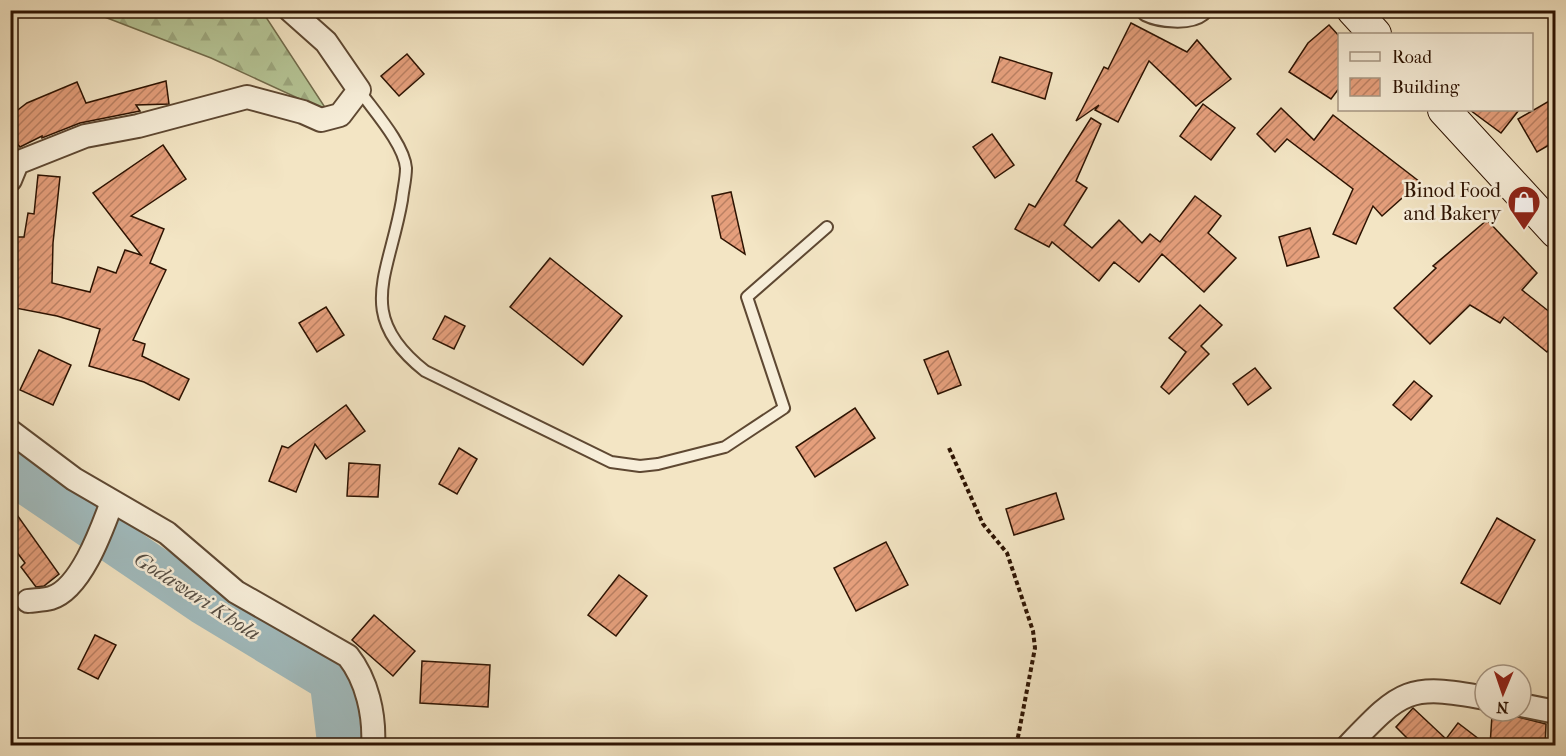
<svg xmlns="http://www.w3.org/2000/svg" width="1566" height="756" viewBox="0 0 1566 756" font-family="'IM FELL French Canon',serif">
	<defs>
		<pattern id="forest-firs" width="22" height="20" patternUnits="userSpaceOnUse" patternTransform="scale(1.5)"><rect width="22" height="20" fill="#b6c697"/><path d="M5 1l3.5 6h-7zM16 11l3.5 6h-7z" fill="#9da980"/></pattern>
		<pattern id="building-hatch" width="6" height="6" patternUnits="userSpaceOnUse" patternTransform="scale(1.5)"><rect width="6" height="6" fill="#e59f7c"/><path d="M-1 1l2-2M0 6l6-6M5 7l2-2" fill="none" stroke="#ba8063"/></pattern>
	</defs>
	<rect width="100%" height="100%" fill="#f3e5c4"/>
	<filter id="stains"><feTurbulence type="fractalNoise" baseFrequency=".00333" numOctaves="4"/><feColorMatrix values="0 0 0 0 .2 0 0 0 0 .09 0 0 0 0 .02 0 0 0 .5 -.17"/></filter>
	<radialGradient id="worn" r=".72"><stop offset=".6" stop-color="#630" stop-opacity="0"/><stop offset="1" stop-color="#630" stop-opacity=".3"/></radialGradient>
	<polygon fill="url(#forest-firs)" stroke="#726c4c" stroke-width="1.5" points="89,11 262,11 328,112 211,58"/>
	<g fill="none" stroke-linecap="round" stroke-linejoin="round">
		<polyline stroke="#a1bcbf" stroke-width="45" points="10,471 203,602 332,680 340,746"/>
	</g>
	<g fill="url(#building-hatch)" stroke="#2d1302" stroke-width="1.5">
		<polygon points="1131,23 1187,52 1197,40 1231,79 1196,106 1149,61 1118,122 1095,110 1099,105 1076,121 1104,67 1108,69"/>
		<polygon points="1329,25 1340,37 1340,87 1331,99 1289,72 1308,43"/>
		<polygon points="407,54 424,74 399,96 381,76"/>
		<polygon points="1000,57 1052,73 1045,99 992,82"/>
		<polygon points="166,81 169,104 136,105 140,111 80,123 42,138 42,136 20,147 10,135 10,116 27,103 77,82 86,103"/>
		<polygon points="1556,97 1556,141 1537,152 1518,119"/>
		<polygon points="1203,104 1235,128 1211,160 1180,136"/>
		<polygon points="1281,108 1314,140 1333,115 1420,182 1382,216 1373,206 1356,244 1333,234 1353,189 1287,139 1275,152 1257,134"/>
		<polygon points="1470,110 1519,110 1501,133"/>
		<polygon points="1091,118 1101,124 1076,181 1087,188 1064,225 1092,248 1119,220 1142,243 1150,234 1160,242 1195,196 1221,216 1208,233 1236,258 1204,292 1162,254 1139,282 1114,262 1099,281 1052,242 1049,247 1015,229 1029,204 1035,207"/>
		<polygon points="992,134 1014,165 995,178 973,147"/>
		<polygon points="163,145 186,179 131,216 164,229 150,263 166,270 133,340 145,344 142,356 189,379 179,400 144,382 89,366 100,329 57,316 10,307 10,284 16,285 16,237 24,237 28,213 34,214 38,175 60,177 53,243 52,283 90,292 98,267 116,273 125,250 141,255 93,193"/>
		<polygon points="731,192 745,254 721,238 712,196"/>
		<polygon points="1487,220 1537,273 1522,290 1556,317 1556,341 1547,352 1504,317 1500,323 1470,305 1430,344 1394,308 1436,268 1433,266"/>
		<polygon points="1310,228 1319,257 1287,266 1279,237"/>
		<polygon points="550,258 622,316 583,365 510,307"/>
		<polygon points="1200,305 1222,325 1201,346 1209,354 1169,394 1161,387 1186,352 1169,338"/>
		<polygon points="326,307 344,335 317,352 299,323"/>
		<polygon points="445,316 465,326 454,349 433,339"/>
		<polygon points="39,350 71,365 53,405 20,390"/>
		<polygon points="948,351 961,385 938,394 924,360"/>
		<polygon points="1255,368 1271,388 1248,405 1233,384"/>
		<polygon points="1414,381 1432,396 1411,420 1393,405"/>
		<polygon points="346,405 365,431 326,459 315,444 296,492 269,481 282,446 288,448"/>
		<polygon points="855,408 875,438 815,477 796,447"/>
		<polygon points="459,448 477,459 457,494 439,484"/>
		<polygon points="349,463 380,465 378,497 347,496"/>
		<polygon points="1056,493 1064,519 1014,535 1006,509"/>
		<polygon points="10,505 59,574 44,586 36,587 21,567 25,563 10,543"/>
		<polygon points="1497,518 1535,540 1500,604 1461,583"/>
		<polygon points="886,542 908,585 856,611 834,568"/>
		<polygon points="619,575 647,596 616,636 588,615"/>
		<polygon points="374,615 415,651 393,676 352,640"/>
		<polygon points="95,635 116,645 98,679 78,669"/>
		<polygon points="422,661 490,665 488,707 420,703"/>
		<polygon points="1413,708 1446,739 1458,723 1488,746 1415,746 1396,727"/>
		<polygon points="1492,715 1514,716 1546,724 1545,746 1490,746"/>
	</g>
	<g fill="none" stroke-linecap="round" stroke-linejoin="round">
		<g stroke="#5e4832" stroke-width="14">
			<path id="lane" d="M 359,90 C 373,110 404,144 406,168 C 406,179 403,190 402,200 C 389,276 354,315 425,371 L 611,462 L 640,466 L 658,464 L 725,447 L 784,408 L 747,297 L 827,227"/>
		</g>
		<g stroke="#5e4832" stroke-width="26">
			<g id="street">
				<path d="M 1148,10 C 1160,16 1189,19 1200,10"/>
				<polyline points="10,180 17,163 85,136 138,126 247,97 303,112 321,120 340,115 359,90 326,42 290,10"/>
				<path d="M 10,431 L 74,479 L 167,533 L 236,592 L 348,656 C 367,680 375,715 373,746"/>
				<path d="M 28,601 C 35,600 44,600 51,598 C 81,589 102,529 112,502"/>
				<polyline points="1521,705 1556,712"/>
				<path d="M 1348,746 C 1401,691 1407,683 1485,698"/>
			</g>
		</g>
		<g stroke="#2d1302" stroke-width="34">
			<g id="secondary">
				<polyline points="1353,10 1375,34"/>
				<polyline points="1444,110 1556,232"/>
			</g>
		</g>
		<polyline stroke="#2d1302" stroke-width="4" stroke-dasharray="4.5 3" stroke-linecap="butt" points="949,448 983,524 1007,553 1033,631 1035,648 1018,737 1013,746"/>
		<use href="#lane" stroke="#f7eed9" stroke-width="10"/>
		<use href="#street" stroke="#f7eed9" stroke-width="22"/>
		<use href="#secondary" stroke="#f7eed9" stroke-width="32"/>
	</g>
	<defs>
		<g id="shop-pin" transform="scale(1.725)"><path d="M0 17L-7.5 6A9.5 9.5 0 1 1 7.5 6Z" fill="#8f2418" stroke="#f7eed9"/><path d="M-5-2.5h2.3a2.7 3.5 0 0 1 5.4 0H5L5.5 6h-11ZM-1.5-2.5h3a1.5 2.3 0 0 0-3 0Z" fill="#fff"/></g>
	</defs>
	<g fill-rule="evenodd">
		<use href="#shop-pin" x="1524" y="202"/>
	</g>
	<g text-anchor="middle" stroke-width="5" stroke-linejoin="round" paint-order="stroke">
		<g font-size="20" fill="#2d1302" stroke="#f7eed9" text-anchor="end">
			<text x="1501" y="197">Binod Food<tspan x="1501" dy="23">and Bakery</tspan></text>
		</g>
		<g font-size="21" font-style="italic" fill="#564e44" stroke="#f7eed9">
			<text transform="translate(197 596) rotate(33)" y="7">Godawari Khola</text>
		</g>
	</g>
	<rect width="1566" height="756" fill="none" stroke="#f3e5c4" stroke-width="36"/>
	<rect x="12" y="12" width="1542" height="732" fill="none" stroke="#2d1302" stroke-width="3"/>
	<rect x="18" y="18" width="1530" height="720" fill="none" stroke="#2d1302" stroke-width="1.5"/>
	<rect x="1338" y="33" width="195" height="78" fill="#f7eed9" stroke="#a69683" stroke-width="1.5"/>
	<rect x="1350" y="52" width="30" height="9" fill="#f7eed9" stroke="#a69683" stroke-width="1.5"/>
	<text x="1392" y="63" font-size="18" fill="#2d1302">Road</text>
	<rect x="1350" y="78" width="30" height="18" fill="url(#building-hatch)" stroke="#a69683" stroke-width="1.5"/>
	<text x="1392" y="93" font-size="18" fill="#2d1302">Building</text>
	<g transform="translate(1503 693) rotate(182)"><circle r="28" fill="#f7eed9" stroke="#a69683" stroke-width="1.5"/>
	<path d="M0-4.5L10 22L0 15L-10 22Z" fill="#8f2418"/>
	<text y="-9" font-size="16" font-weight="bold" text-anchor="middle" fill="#2d1302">N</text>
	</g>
	<rect width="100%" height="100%" filter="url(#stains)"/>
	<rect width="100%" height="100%" fill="url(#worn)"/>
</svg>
